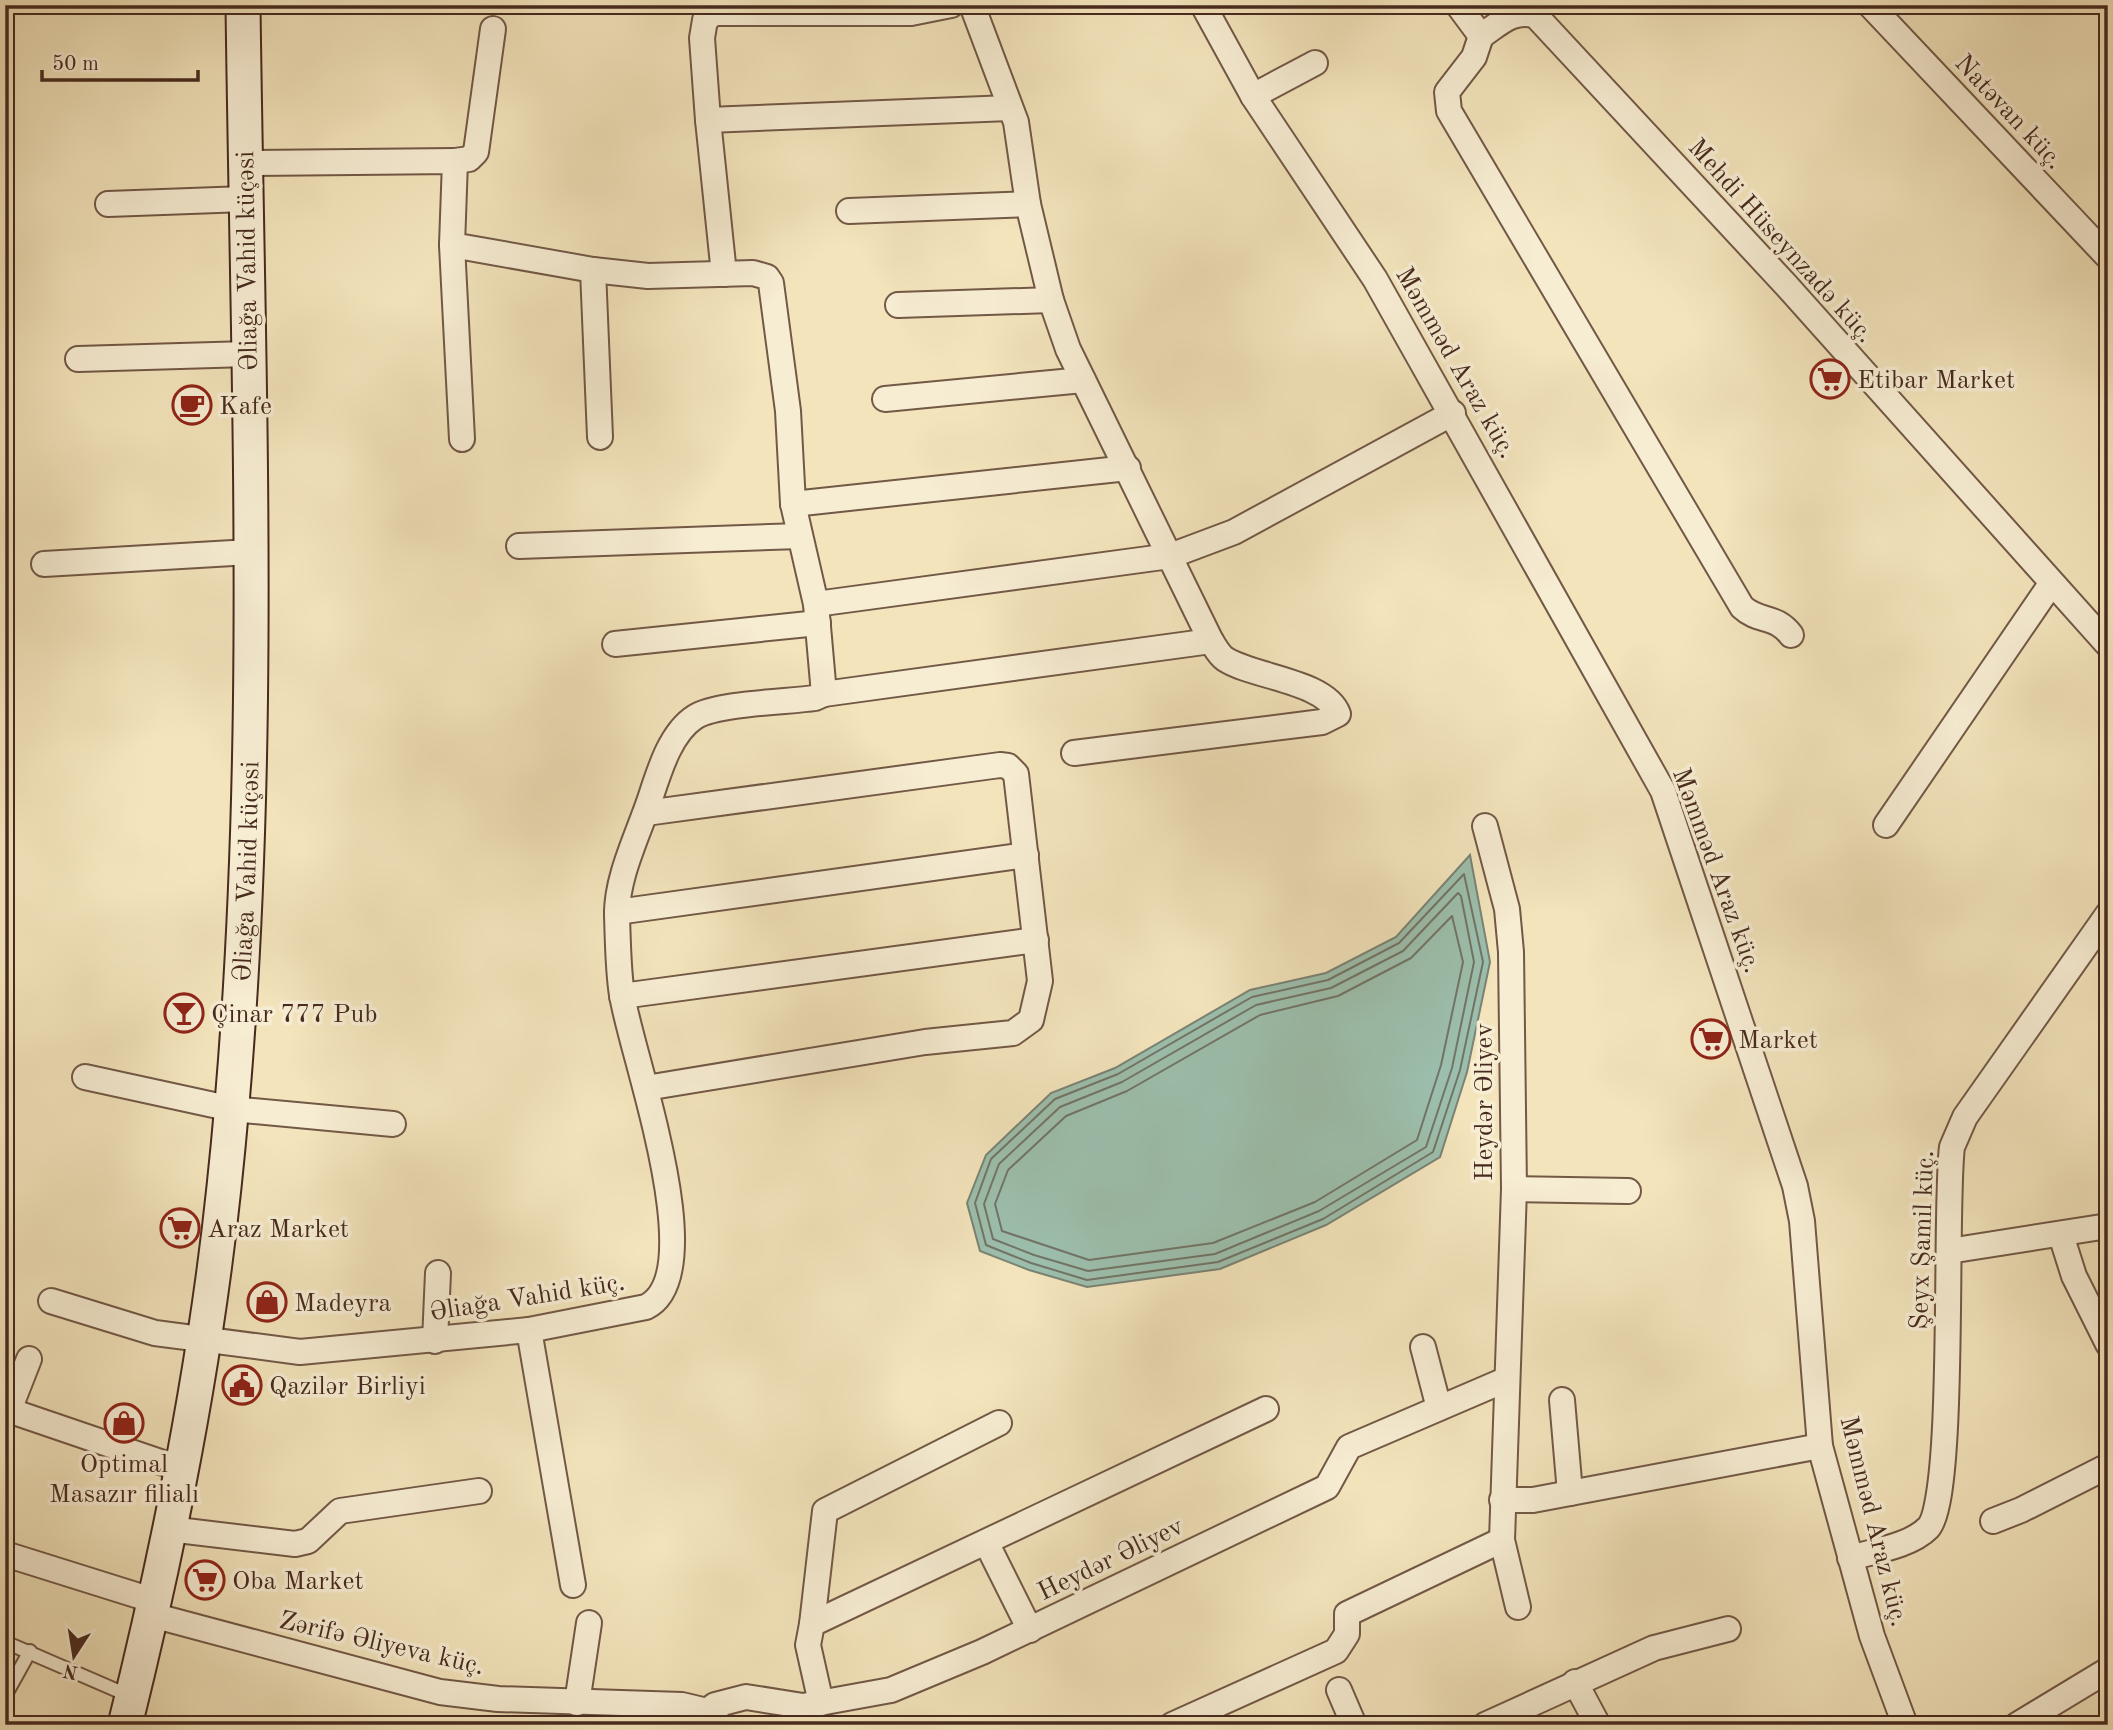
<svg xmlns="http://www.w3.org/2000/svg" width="2113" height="1730" viewBox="0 0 2113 1730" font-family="'Old Standard TT',serif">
	<rect width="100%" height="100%" fill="#f3e4bc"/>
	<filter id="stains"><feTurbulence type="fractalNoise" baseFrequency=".00286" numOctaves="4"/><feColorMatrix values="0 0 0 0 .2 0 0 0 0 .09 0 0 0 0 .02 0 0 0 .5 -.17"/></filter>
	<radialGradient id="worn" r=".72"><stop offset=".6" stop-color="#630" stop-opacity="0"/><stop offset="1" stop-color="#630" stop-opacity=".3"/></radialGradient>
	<polygon fill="#9cbfad" stroke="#7a8374" stroke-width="2" points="1470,855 1490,962 1467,1072 1440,1157 1326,1225 1220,1269 1087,1287 1029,1270 980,1251 967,1203 986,1155 1051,1093 1115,1068 1250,990 1326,973 1396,937"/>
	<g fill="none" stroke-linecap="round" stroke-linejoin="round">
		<g stroke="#727466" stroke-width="2">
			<polygon points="1464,874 1483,962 1460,1070 1433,1152 1323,1219 1218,1262 1087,1280 1031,1263 986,1245 975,1203 991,1159 1055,1099 1118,1074 1252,997 1328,980 1399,943"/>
			<polygon points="1458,893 1461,896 1474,962 1452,1068 1426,1147 1319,1211 1215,1254 1088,1271 1034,1255 993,1239 984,1204 999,1164 1060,1107 1122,1082 1256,1005 1331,988 1403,951"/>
			<polygon points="1452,916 1463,962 1441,1065 1417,1140 1315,1202 1213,1243 1089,1260 1002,1231 995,1204 1008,1170 1066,1116 1127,1091 1260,1015 1338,996 1411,958"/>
		</g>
		<g stroke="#725846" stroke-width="16">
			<g id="service">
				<polyline points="5,1642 132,1697"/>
				<polyline points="5,1696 30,1651"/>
			</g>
		</g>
		<g stroke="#725846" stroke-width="28">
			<g id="minor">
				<path d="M 972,5 L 1016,122 L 1028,204 L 1051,300 L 1068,349 L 1211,641 C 1215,647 1219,655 1225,659 C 1252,677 1326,681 1338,714 L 1322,722 L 1074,753"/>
				<polyline points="1203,5 1253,96 1375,279 1663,791 1795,1186 1802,1221 1820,1446 1872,1636 1905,1725"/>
				<path d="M 1458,5 L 1481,36 C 1499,24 1514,8 1536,16 L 1786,285 L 2108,645"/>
				<polyline points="1870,5 2108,257"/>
				<path d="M 1481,36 L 1474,57 L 1447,92 L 1449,111 L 1742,607 C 1759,623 1775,614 1791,635"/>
				<polyline points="1253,96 1315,63"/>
				<polyline points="708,120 1010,108"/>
				<polyline points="455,161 469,159 476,152 493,29"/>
				<polyline points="108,204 245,199"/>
				<polyline points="849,211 1028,204"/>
				<polyline points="452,245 462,439"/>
				<polyline points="593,270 600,437"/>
				<polyline points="724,274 708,120 702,38 705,20 714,13 911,13 951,5"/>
				<polyline points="898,305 1051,300"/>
				<polyline points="78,359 248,354"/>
				<polyline points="885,399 1083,380"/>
				<polyline points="793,504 1128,468"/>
				<polyline points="519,546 800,536"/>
				<polyline points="44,564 250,552"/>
				<polyline points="816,604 1170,556 1234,532 1453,413"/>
				<polyline points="615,644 818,623"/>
				<polyline points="824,694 1211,641"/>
				<polyline points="646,813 1000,765 1008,766 1016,774 1040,981 1031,1020 1013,1033 925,1042 646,1088"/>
				<polyline points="1886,825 2051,584"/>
				<polyline points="1485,826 1507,909 1511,952 1514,1189 1502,1540 1518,1607"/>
				<polyline points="617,912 1026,855"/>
				<polyline points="622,996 1036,940"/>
				<polyline points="85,1077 232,1109 393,1124"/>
				<polyline points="1514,1189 1628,1191"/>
				<polyline points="2061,1235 2074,1276 2108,1344"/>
				<polyline points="1949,1251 2108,1226"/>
				<path d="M 51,1301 L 155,1333 L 300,1352 L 529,1330 L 646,1307 C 713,1274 631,1054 622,995 C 618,970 618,942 617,916 C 616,878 638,835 650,799 C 659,772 670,733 695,717 C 717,703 787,702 815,698 L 824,694 L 816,604 L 793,504 L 788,411 L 771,283 L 767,277 L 753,273 L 648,276 L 593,270 L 452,245 L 455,161 L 245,163"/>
				<polyline points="529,1330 573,1585"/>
				<polyline points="435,1341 438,1273"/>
				<polyline points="1423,1347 1439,1408"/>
				<polyline points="1562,1400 1570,1493"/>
				<polyline points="5,1409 181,1469"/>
				<polyline points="9,1410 29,1359"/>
				<polyline points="1502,1500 1533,1500 1820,1446"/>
				<polyline points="1993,1521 2021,1510 2108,1466"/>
				<polyline points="169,1529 295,1544 308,1541 340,1511 479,1491"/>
				<polyline points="986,1542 1030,1630"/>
				<polyline points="5,1554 155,1601"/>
				<path d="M 1850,1558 C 1874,1551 1910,1546 1928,1528 C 1956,1499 1944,1206 1952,1147 L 1965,1117 L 2108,914"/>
				<polyline points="152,1615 440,1692 498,1699 682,1705 707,1711 721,1725"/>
				<polyline points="812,1624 825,1511 999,1423"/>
				<polyline points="1575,1682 1598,1725"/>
				<polyline points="1339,1690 1354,1725"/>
				<polyline points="577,1703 589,1623"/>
				<polyline points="821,1703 808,1645 812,1624 1266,1409"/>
				<polyline points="707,1711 715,1705 746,1697 803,1706 891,1690 982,1652 1327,1487 1349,1447 1505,1380"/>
				<polyline points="1172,1725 1336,1651 1347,1634 1347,1614 1502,1540"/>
				<polyline points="1485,1725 1654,1648 1728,1629"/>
				<polyline points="2017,1725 2108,1670"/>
			</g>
		</g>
		<g stroke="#472a1f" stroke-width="37">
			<g id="secondary">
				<path id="s1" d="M 125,1725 C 169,1548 205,1368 224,1187 C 266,794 248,399 243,5"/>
			</g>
		</g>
		<use href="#service" stroke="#f7edd3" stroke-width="12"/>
		<use href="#minor" stroke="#f7edd3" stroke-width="24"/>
		<use href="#secondary" stroke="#f7edd3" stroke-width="33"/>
	</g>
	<defs>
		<g id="supermarket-ring" transform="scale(2.0125)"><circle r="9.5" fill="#f7edd3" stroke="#8f2418" stroke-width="1.5"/><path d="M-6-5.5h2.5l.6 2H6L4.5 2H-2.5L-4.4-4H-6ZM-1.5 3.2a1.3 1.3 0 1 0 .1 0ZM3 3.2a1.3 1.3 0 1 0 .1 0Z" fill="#8f2418"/></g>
		<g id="cafe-ring" transform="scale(2.0125)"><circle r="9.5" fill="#f7edd3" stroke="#8f2418" stroke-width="1.5"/><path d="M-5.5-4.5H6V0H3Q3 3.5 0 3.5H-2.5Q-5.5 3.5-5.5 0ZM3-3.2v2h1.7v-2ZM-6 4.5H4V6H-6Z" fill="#8f2418"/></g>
		<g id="bar-ring" transform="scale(2.0125)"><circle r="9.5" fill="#f7edd3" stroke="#8f2418" stroke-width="1.5"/><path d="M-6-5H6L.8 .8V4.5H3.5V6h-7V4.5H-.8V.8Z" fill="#8f2418"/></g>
		<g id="shop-ring" transform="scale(2.0125)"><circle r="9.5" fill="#f7edd3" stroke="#8f2418" stroke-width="1.5"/><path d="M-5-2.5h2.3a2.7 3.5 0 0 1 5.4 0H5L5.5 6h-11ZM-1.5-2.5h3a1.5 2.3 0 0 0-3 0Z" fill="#8f2418"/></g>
		<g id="civic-ring" transform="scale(2.0125)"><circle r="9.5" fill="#f7edd3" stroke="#8f2418" stroke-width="1.5"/><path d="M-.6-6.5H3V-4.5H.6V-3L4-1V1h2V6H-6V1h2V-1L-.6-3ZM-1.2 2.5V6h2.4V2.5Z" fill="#8f2418"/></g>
	</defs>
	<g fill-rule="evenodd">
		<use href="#supermarket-ring" x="1830" y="379"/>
		<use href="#cafe-ring" x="192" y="405"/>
		<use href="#bar-ring" x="184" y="1013"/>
		<use href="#supermarket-ring" x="1711" y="1039"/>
		<use href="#supermarket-ring" x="180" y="1228"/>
		<use href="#shop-ring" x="267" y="1302"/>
		<use href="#civic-ring" x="242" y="1385"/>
		<use href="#shop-ring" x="124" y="1423"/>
		<use href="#supermarket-ring" x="205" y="1580"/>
	</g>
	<g text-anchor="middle" stroke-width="7" stroke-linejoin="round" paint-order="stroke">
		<g font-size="26" fill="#472a1f" stroke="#f7edd3">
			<text transform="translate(2010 111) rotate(47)" y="9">Natəvan küç.</text>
			<text transform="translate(1782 240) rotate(48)" y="9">Mehdi Hüseynzadə küç.</text>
			<text transform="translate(246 261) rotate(-91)" y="9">Əliağa Vahid küçəsi</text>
			<text transform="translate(1457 362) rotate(60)" y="9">Məmməd Araz küç.</text>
			<text dy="9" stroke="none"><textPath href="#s1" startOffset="864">Əliağa Vahid küçəsi</textPath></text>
			<text transform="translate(1718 870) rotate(70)" y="9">Məmməd Araz küç.</text>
			<text transform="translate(1483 1102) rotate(-90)" y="9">Heydər Əliyev</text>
			<text transform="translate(1921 1240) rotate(-88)" y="9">Şeyx Şamil küç.</text>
			<text transform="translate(527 1296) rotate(-9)" y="9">Əliağa Vahid küç.</text>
			<text transform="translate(1875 1521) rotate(76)" y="9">Məmməd Araz küç.</text>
			<text transform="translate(1110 1558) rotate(-26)" y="9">Heydər Əliyev</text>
			<text transform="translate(382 1642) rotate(13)" y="9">Zərifə Əliyeva küç.</text>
		</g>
		<g font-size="26" fill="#472a1f" stroke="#f7edd3" text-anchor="start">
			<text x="1857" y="388">Etibar Market</text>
			<text x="219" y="414">Kafe</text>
			<text x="211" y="1022">Çinar 777 Pub</text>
			<text x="1738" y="1048">Market</text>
			<text x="207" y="1237">Araz Market</text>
			<text x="294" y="1311">Madeyra</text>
			<text x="269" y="1394">Qazilər Birliyi</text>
			<text x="124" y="1472" text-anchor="middle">Optimal<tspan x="124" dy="30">Masazır filialı</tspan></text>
			<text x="232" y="1589">Oba Market</text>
		</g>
	</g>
	<rect width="2113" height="1730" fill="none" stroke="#f3e4bc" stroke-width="28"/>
	<rect x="7" y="7" width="2099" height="1716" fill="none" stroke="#472a1f" stroke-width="3.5"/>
	<rect x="14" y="14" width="2085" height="1702" fill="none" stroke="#472a1f" stroke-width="2"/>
	<g transform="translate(74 1656) rotate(192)" stroke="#f7edd3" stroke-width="5" paint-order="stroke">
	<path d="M0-5L12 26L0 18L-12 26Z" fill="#472a1f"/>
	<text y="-10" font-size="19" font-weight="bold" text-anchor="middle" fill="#472a1f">N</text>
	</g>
	<path d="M42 70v10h156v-10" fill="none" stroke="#472a1f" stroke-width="3.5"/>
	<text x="52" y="70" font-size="21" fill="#472a1f" stroke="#f7edd3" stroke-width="5" paint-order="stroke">50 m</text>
	<rect width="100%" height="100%" filter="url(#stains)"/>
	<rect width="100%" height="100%" fill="url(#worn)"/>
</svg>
